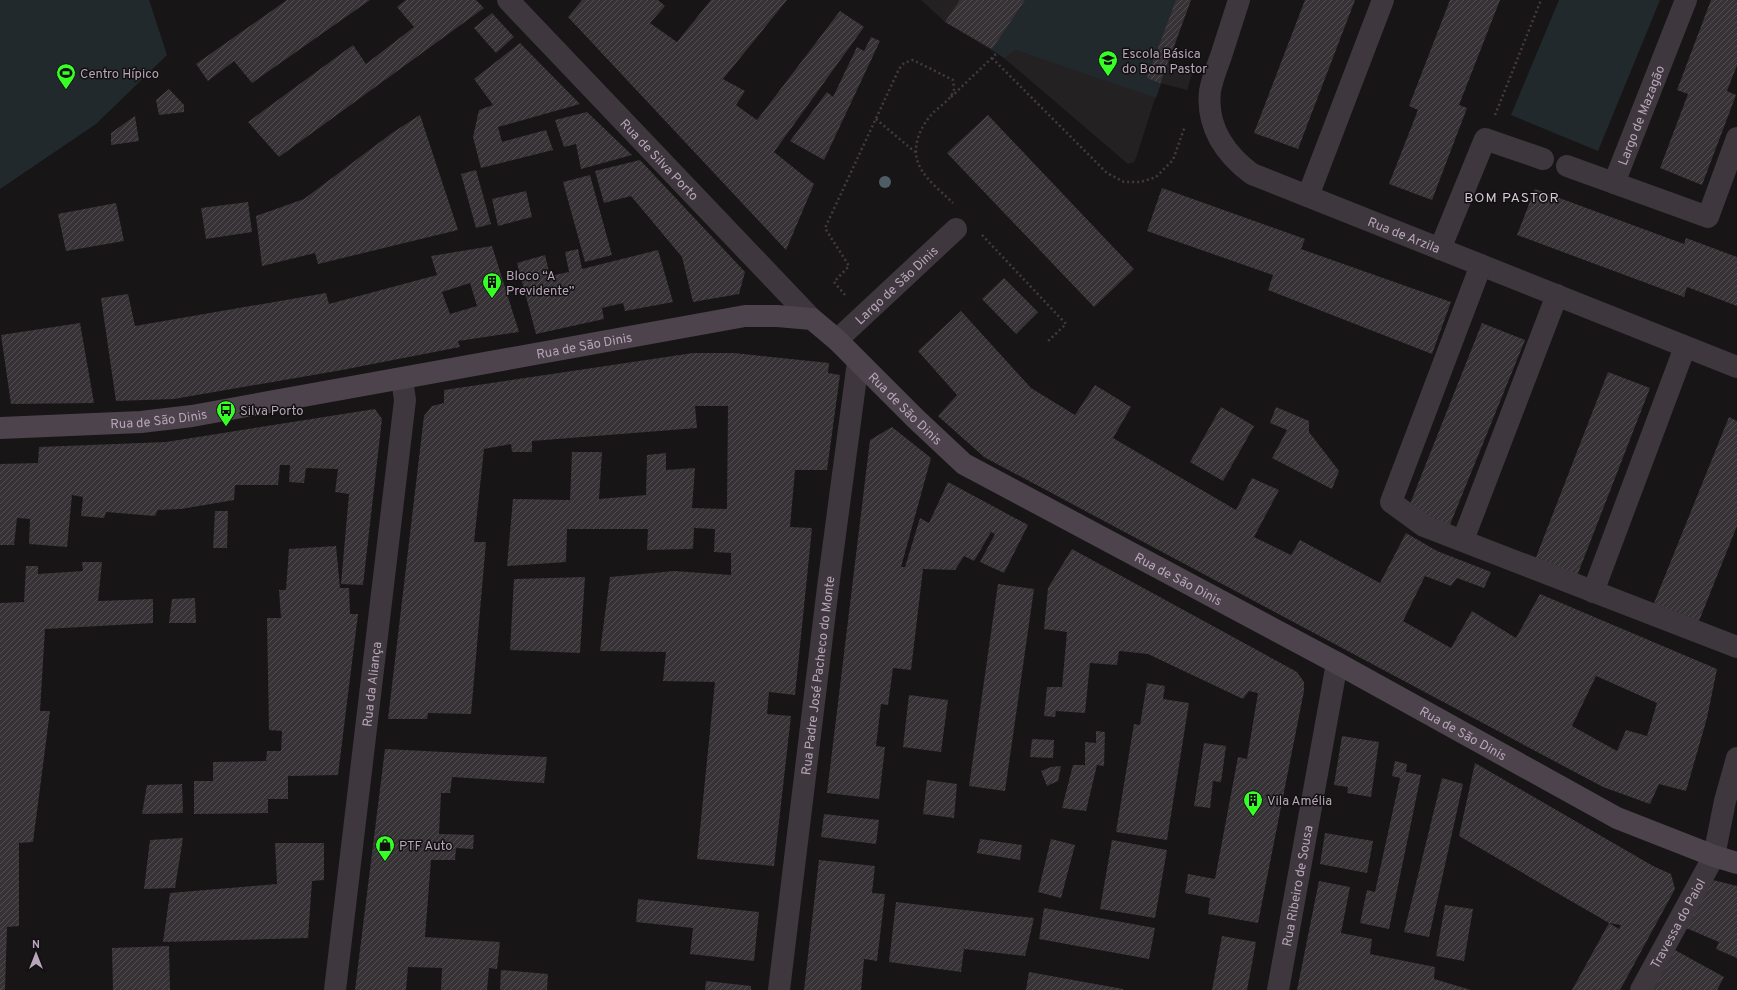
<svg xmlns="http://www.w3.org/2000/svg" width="1737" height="990" viewBox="0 0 1737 990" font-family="Overpass,sans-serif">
	<defs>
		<pattern id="building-hatch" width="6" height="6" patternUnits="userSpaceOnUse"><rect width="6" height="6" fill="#363235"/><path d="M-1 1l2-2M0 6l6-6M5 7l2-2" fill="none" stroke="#514d50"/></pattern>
	</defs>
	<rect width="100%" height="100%" fill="#171516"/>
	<polygon fill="#242123" points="921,0 1191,0 1167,63 1193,71 1187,90 1160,83 1136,158 1134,162 1128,164 1004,58 945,22"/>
	<g fill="#22292c">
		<polygon points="0,0 149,0 167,55 96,124 0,189"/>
		<polygon points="1025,0 1191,0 1156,98 1016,50 1004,58 992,49"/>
		<polygon points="1559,0 1660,0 1598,151 1511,115"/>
	</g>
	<g fill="url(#building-hatch)" fill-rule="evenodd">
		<polygon points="287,0 370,0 252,83 234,61 208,81 196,64"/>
		<polygon points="406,0 476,0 484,8 279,157 248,122 353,45 366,64 414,27 397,7"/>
		<polygon points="582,0 658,0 665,6 650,23 677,42 711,0 787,0 723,79 745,91 736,105 757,120 840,11 864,27 774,152 814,184 786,250 568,17"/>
		<polygon points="960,0 1025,0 992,49 945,22"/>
		<polygon points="1176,0 1191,0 1160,83 1147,78"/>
		<polygon points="1305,0 1355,0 1298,149 1254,133"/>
		<polygon points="1450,0 1500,0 1459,105 1467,108 1432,200 1389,184 1418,110 1409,106"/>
		<polygon points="1711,0 1737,0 1737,65 1727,91 1736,95 1702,185 1660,168 1688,94 1677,90"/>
		<polygon points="492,13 514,37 496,53 474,28"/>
		<polygon points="871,37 880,41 824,160 790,141 827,92 833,97 857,47 864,51"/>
		<polygon points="520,43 580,104 498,127 502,142 546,130 553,150 481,168 473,137 479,110 493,105 474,79"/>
		<polygon points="169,89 184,105 184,112 159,115 156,100"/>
		<polygon points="587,112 632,155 581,169 576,144 564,147 555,120"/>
		<polygon points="420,115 458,230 318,264 315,253 262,266 256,216 304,199 392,133"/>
		<polygon points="988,115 1134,269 1094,307 947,153"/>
		<polygon points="135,116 139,141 111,145 111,133"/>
		<polygon points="640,160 745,272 739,294 693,302 682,257 631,196 604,203 595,171"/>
		<polygon points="476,170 491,224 476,228 461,174"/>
		<polygon points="590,175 612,255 585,262 563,182"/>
		<polygon points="1162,188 1305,239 1301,249 1451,302 1432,354 1268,290 1273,275 1147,231"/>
		<polygon points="1535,189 1684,244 1686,238 1737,257 1737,306 1687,287 1684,297 1517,235"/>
		<polygon points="526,191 532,217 498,226 492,199"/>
		<polygon points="248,202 252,232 206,239 201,208"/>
		<polygon points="116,203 124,241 66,251 58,214"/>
		<path d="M 492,246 L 519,332 L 458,341 L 460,347 L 342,370 L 174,399 L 116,401 L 101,298 L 128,294 L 135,326 L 326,293 L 329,304 L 437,275 L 431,256 ZM 470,283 L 477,306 L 450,314 L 442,292 Z"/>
		<polygon points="578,249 582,269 658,250 673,302 625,311 623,303 602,308 604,319 536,334 517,263 545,255 550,276 569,272 565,252"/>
		<polygon points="1004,278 1038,312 1016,334 982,299"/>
		<path d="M 961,311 L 1031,388 L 1075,415 L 1095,385 L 1131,407 L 1113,438 L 1236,510 L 1252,478 L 1279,490 L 1254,537 L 1291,555 L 1300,540 L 1380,583 L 1406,533 L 1437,551 L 1491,572 L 1484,588 L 1457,578 L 1451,586 L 1425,576 L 1403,621 L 1451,648 L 1472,611 L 1516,638 L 1540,594 L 1717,669 L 1707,718 L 1686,791 L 1659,784 L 1650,804 L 1603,787 L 984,457 L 938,416 L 957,395 L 918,351 ZM 1596,676 L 1657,703 L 1647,736 L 1626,730 L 1617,751 L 1572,726 Z"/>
		<polygon points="80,323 94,403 11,404 1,335"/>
		<polygon points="1482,323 1525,340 1447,532 1406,514"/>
		<polygon points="693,353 734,353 829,363 828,373 840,375 827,470 795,470 790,527 812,528 795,695 769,692 767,714 791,716 774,866 697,859 715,682 663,681 666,652 600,651 610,577 674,571 731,575 731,553 714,552 715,529 694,528 693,549 647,550 648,529 567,529 566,562 507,566 513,499 570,500 572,452 602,452 599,499 646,495 647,455 666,453 666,470 695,468 692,508 727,509 728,406 695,406 697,428 532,441 532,452 512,452 511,444 484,449 474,542 486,542 471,714 428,713 427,719 388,719 424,416 432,406 444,403 444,390"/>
		<polygon points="1608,372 1650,388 1575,581 1533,565"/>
		<polygon points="1221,407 1254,426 1223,481 1190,462"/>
		<polygon points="1276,407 1309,421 1309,432 1339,471 1332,489 1272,458 1287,430 1270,423"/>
		<polygon points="375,409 382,419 363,585 341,584 349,494 335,492 338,469 306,468 304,483 289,482 290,465 280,465 278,485 235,485 234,500 181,509 158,510 155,516 106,512 104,518 81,516 83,497 72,495 67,547 29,544 30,519 17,518 14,545 0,545 0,464 38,463 39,447 166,442"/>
		<polygon points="1729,417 1737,421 1737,526 1697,626 1652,608"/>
		<polygon points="892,427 931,458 901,567 905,567 920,518 929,523 948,482 1028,525 1004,573 980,562 995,534 991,532 974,561 964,556 955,570 923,569 911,670 893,668 888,705 881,704 876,746 885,747 879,799 827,793 870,440"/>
		<polygon points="215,511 228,511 227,548 213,548"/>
		<polygon points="336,546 340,588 349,588 350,614 358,614 338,775 288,776 288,799 268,799 268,813 194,814 194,781 213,781 213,762 266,761 267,751 281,751 282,731 269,730 267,618 281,618 279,590 286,590 289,549"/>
		<polygon points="1072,549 1297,672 1304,682 1304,691 1258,923 1208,914 1210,898 1185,893 1188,874 1215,879 1238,757 1247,759 1258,693 1249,691 1243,699 1148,654 1119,651 1117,665 1090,663 1085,713 1056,711 1055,717 1044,716 1047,687 1062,687 1067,632 1044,629 1048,588"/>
		<polygon points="82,562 102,562 98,601 153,599 153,623 45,629 40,711 50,711 33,842 19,843 19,926 7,927 5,990 0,990 0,603 24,602 26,566 38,566 38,574 83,571"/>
		<polygon points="585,577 580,653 510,650 514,579"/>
		<polygon points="998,584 1034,589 1005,791 969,786"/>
		<polygon points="195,598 196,623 169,623 172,599"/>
		<polygon points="1147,683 1165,686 1163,699 1189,703 1167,840 1116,832 1134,724 1140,725"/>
		<polygon points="909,695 948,700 941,752 903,747"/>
		<polygon points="1096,731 1105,732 1104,766 1097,765 1086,811 1062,808 1073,765 1085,765 1085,742 1096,743"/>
		<polygon points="1342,736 1379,742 1371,797 1347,793 1348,787 1334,785"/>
		<polygon points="1032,739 1054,740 1053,758 1030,757"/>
		<polygon points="1204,743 1226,746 1221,782 1213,781 1210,808 1194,806"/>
		<polygon points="385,749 547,757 544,783 452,777 450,793 441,793 439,834 474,835 473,849 456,848 455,860 431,860 425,937 500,942 497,969 489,968 487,990 441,990 442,968 408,967 406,990 355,990"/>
		<polygon points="1395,761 1407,764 1406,772 1421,775 1389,929 1360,923 1367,890 1375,892 1400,778 1392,776"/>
		<path d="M 1475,763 L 1653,866 L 1671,874 L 1675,889 L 1620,990 L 1572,990 L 1609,923 L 1459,836 ZM 1609,923 L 1621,925 L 1619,929 Z"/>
		<polygon points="1061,766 1058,781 1047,786 1041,771 1051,767"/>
		<polygon points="1442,778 1463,784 1429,937 1404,932"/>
		<polygon points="927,780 957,784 954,818 923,814"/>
		<polygon points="182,784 183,813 142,814 147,785"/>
		<polygon points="824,814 879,820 876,844 821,837"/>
		<polygon points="1325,833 1373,841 1367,873 1320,864"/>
		<polygon points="183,838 175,888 144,889 150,840"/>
		<polygon points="980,839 1022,845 1020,860 977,853"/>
		<polygon points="1051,839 1075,845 1061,898 1038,892"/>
		<polygon points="1112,840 1167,850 1155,918 1100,909"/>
		<polygon points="275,843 324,843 324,880 312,881 308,938 163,942 170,893 277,884"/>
		<polygon points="819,860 875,866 872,893 885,894 877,961 864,959 861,990 804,990"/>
		<polygon points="1713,880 1737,886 1737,958 1716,949 1719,942 1686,928"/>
		<polygon points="1319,881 1350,887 1341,933 1372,939 1370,954 1435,967 1434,979 1471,990 1297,990"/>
		<polygon points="638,899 759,912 754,961 690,954 693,928 636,922"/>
		<polygon points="896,902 1034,918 1025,956 964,949 961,972 889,962"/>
		<polygon points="1445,905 1473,909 1464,961 1436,956"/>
		<polygon points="1044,908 1155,928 1149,959 1039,939"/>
		<polygon points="1222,936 1256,942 1247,990 1212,990"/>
		<polygon points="169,946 170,990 113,990 112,948"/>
		<polygon points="1675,950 1724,977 1717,990 1653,990"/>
		<polygon points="501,970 548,974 547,990 500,990"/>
		<polygon points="1029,972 1123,989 1123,990 1026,990"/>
		<polygon points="706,981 751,986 751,990 705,990"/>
	</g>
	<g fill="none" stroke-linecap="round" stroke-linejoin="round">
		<g stroke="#433b44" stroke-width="2.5" stroke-dasharray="2 3" stroke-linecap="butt">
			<polyline points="992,58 1107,173 1124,182 1141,182 1156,177 1173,160 1185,126"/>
			<polyline points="951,97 997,53"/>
			<polyline points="1495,115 1541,0"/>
			<polyline points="876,119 915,152"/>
			<polyline points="982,235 1066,324 1046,343"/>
			<path d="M 845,295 L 834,282 L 849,266 L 825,228 L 899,69 L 904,63 L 913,60 L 953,80 C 953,82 954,86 954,89 C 952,100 939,106 932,114 C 920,127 910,149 920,167 C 927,181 942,192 953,203"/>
		</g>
		<g stroke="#3e373e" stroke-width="22">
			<path id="s1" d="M 508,0 L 812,319"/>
			<path id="s2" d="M 1239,0 C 1233,19 1227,37 1221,56 C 1217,67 1212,79 1210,91 C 1206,126 1225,154 1252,174 L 1737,367"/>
			<polyline points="1567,166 1708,217 1737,138"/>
			<path id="s3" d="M 1614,183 L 1686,0"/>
			<polyline points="1308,196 1383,0"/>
			<polyline points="1440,249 1485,139 1543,159"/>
			<polyline points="1481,265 1391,502 1424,526 1737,647"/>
			<path id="s4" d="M 837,340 L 956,229"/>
			<polyline points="1463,540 1557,295"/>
			<polyline points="1593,592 1685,347"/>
			<path id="s5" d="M 335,990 L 405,400 L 402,379"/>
			<path id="s6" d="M 779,990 L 828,587 L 858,362"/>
			<path id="s7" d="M 1278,990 L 1337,663"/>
			<path id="s8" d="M 1641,990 L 1714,856 L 1725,801 L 1737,758"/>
		</g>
		<path stroke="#4d434c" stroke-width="22" id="s9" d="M 0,428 L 141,422 L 192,416 L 745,316 L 777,316 L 812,319 L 837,340 L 916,419 L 964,464 L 1337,663 L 1617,818 L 1714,856 L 1737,863"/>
	</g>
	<circle fill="#4d5d65" cx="885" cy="182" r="6"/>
	<defs>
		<g id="school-pin" transform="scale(1)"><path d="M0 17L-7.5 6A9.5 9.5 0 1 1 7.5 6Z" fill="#36ff25" stroke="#121011"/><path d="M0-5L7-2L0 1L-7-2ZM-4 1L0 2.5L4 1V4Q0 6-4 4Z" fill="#111"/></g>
		<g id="stadium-pin" transform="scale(1)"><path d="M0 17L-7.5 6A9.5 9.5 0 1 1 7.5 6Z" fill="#36ff25" stroke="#121011"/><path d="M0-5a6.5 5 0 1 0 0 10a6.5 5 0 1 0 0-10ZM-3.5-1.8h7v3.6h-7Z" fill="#111"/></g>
		<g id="building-pin" transform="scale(1)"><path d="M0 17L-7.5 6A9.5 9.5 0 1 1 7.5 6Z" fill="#36ff25" stroke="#121011"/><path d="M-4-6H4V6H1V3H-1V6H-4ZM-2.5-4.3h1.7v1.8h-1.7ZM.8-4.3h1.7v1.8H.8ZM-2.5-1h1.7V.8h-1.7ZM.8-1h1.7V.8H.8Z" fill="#111"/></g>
		<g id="bus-pin" transform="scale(1)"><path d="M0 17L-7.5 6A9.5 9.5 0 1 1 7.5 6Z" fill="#36ff25" stroke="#121011"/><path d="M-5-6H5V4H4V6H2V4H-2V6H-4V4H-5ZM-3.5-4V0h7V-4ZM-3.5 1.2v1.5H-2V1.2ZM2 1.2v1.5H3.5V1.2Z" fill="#111"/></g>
		<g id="shop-pin" transform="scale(1)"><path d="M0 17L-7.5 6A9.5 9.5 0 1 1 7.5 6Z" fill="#36ff25" stroke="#121011"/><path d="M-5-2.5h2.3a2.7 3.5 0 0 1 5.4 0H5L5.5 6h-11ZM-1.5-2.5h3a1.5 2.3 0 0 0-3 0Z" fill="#111"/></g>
	</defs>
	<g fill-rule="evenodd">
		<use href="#school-pin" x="1108" y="60"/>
		<use href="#stadium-pin" x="66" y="73"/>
		<use href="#building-pin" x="492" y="282"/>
		<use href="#bus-pin" x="226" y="410"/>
		<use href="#building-pin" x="1253" y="800"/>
		<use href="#shop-pin" x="385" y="845"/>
	</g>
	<g text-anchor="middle" stroke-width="3" stroke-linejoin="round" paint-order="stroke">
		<g font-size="13" fill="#b8a5b9" stroke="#121011" text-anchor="start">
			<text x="1122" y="58">Escola Básica<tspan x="1122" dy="15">do Bom Pastor</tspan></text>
			<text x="80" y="78">Centro Hípico</text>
			<text x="506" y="280">Bloco “A<tspan x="506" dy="15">Previdente”</tspan></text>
			<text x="240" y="415">Silva Porto</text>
			<text x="1267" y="805">Vila Amélia</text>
			<text x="399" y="850">PTF Auto</text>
		</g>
		<g font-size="13" fill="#b8a5b9" stroke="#121011">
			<text dy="5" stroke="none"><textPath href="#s3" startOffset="73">Largo de Mazagão</textPath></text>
			<text dy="5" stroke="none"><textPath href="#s1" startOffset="220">Rua de Silva Porto</textPath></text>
			<text dy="5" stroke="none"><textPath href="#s2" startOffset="357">Rua de Arzila</textPath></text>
			<text dy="5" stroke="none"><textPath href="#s4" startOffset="81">Largo de São Dinis</textPath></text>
			<text dy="5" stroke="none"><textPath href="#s9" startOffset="591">Rua de São Dinis</textPath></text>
			<text dy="5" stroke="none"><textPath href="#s9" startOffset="951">Rua de São Dinis</textPath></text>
			<text dy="5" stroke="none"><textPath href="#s9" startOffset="159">Rua de São Dinis</textPath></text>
			<text dy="5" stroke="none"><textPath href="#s9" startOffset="1275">Rua de São Dinis</textPath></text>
			<text dy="5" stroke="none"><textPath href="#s6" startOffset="317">Rua Padre José Pacheco do Monte</textPath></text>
			<text dy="5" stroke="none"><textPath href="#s5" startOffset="308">Rua da Aliança</textPath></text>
			<text dy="5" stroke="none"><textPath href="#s9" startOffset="1599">Rua de São Dinis</textPath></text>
			<text dy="5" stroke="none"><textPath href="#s7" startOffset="106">Rua Ribeiro de Sousa</textPath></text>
			<text dy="5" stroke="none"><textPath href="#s8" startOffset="76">Travessa do Paiol</textPath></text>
		</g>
		<g font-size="14" letter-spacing="1" fill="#d4c7d4" stroke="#121011">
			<text x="1512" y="202">BOM PASTOR</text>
		</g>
	</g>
	<g transform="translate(36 954)" stroke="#121011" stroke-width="3" paint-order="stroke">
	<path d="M0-3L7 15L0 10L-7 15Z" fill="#b8a5b9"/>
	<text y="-6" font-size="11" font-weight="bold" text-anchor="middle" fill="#b8a5b9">N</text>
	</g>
</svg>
